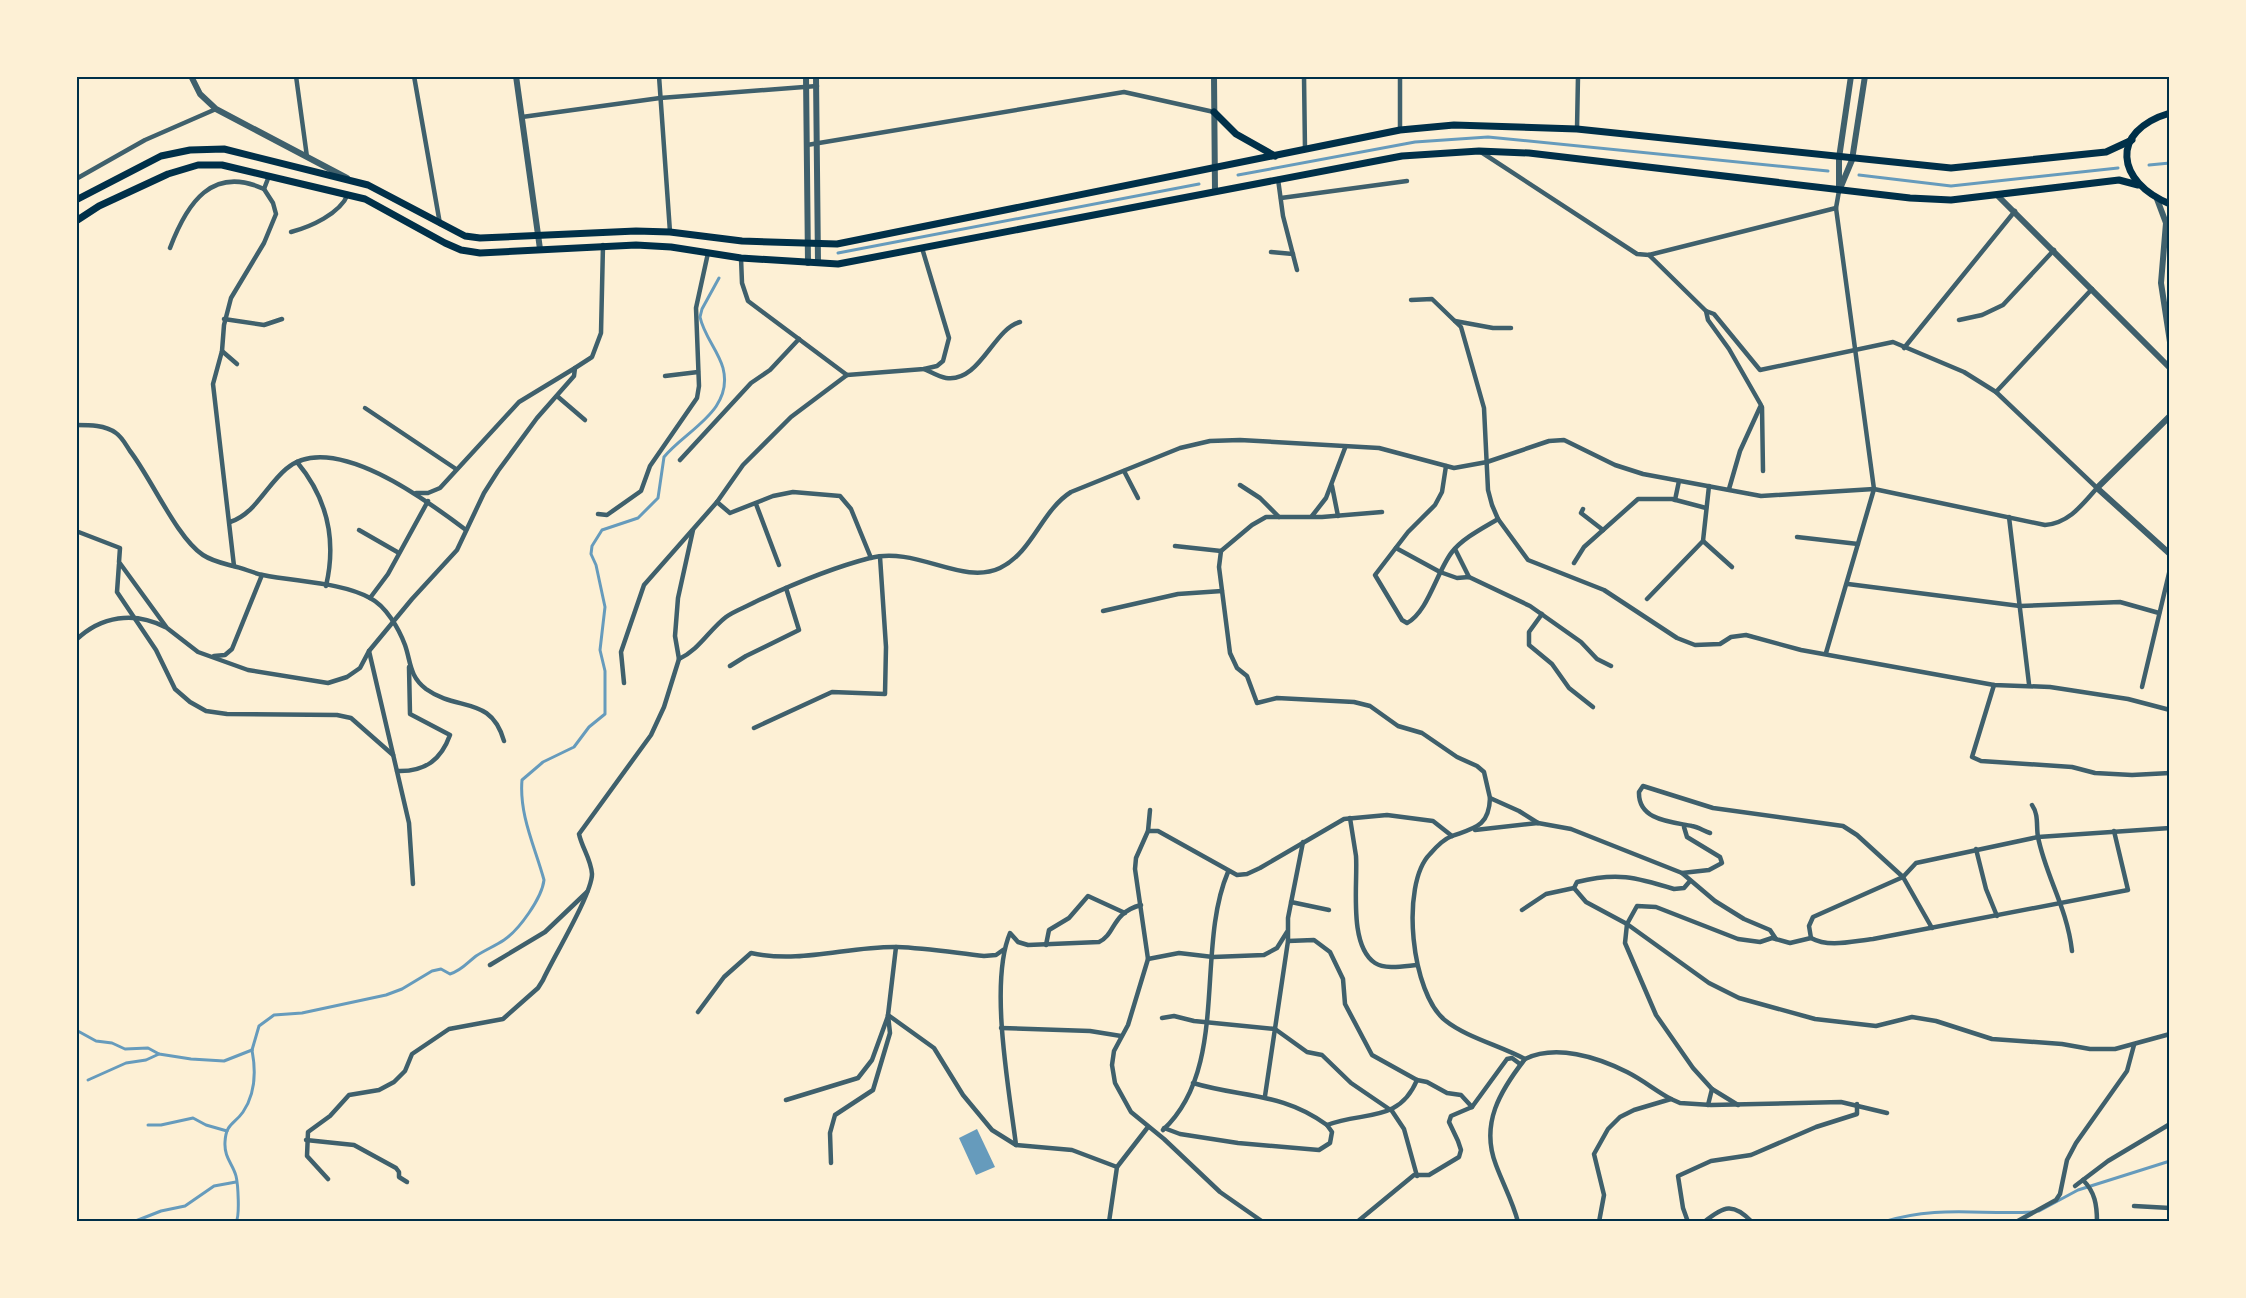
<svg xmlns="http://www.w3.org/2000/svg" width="2246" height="1298" viewBox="0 0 2246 1298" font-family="Raleway,sans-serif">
	<rect width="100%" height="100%" fill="#fdf0d5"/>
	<polygon fill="#669bbc" points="977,1129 995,1167 976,1175 959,1138"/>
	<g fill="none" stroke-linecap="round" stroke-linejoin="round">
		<g stroke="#669bbc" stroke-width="3">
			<polyline points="2149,165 2170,163"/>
			<polyline points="1238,175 1415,142 1488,137 1828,171"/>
			<polyline points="1859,175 1951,186 2118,168"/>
			<polyline points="838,253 1199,184"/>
			<polyline points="76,1030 96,1041 112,1043 125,1049 148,1048 159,1054 191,1059 224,1061 252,1050"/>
			<path d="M 252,1050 L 259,1026 L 274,1015 L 302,1013 L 386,995 L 402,989 L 432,971 L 441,969 L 450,974 C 461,971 467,963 476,956 C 485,950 495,946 504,940 C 519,930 542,898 544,880 C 535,847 519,815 522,780 L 543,762 L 574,747 L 589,727 L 605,714 L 605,671 L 600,650 L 605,607 L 596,565 L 591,554 L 592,546 L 602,530 L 638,518 L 658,498 L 664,457 C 686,430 734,411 723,368 C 718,350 704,336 700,317 L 702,309 L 719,278"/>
			<polyline points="88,1080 126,1063 146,1060 159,1054"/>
			<polyline points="148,1125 161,1125 193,1118 206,1125 227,1131"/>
			<polyline points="2039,1211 2078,1190 2170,1161"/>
			<polyline points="133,1222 161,1211 185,1206 214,1186 236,1182"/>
			<path d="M 236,1222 C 240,1216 238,1184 236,1176 C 233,1164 224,1158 225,1142 C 226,1123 234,1125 243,1112 C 256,1093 256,1071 252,1050"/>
			<path d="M 1883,1222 C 1938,1205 1978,1215 2033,1212"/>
		</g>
		<g stroke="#3f606c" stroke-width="4.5">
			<polyline points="296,76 307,157"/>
			<polyline points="414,76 440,224"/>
			<polyline points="659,76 670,232"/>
			<polyline points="1304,76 1305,150"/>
			<polyline points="1400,76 1400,130"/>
			<polyline points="522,117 660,98 817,86"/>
			<polyline points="1577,129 1578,76"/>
			<polyline points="807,145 1124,92 1214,112"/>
			<polyline points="1481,152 1637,254 1649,255 1836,208"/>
			<polyline points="76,179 145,140 216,109"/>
			<polyline points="1278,179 1283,216 1297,270"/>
			<polyline points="1281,198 1407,181"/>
			<path d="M 291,232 C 310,227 340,214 348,194"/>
			<path d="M 170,248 C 187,203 212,165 264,189"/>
			<polyline points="1271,252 1293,254"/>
			<polyline points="741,258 742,283 748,301 847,375"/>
			<polyline points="1411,300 1432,299 1461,327 1484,408 1488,490 1492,505 1498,519 1528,560 1604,590 1677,638 1695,645 1720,644 1731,637 1746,635 1801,650 1994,685 2050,687 2128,699 2170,710"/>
			<polyline points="1706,311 1708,320 1729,349 1761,405 1740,451 1729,489"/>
			<polyline points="224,319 264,325 282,319"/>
			<polyline points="1959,320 1982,315 2003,305 2054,250"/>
			<polyline points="1455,321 1493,328 1511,328"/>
			<polyline points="1904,348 2015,211"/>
			<polyline points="222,351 237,364"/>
			<path d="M 924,369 C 931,372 939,377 946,378 C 980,383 993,329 1020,322"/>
			<polyline points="665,376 698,372"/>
			<polyline points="1996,392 2092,289"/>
			<polyline points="557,396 585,420"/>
			<polyline points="1762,407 1763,471"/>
			<polyline points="365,408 456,469"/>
			<path d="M 76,425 C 90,425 105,425 116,433 C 122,437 126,445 130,451 C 151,478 177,538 203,555 C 212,561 222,563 233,566 C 243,568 253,573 263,575 C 296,582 341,582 370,598 C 386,606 399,629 405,645 C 411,662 409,676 426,689 C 458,712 491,695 504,741"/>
			<polyline points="680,460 751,383 770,370 799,339"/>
			<path d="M 297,462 C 327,498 337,539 326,586"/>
			<path d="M 1446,466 L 1442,492 L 1435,505 L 1408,532 L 1375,575 L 1402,620 L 1407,623 C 1428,612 1437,571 1452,552 C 1463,538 1483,528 1498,519"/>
			<polyline points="1124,471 1138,498"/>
			<polyline points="1240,485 1260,498 1279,517"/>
			<polyline points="1332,486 1338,516"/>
			<polyline points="416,493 428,493 440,488 519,402 575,368"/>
			<polyline points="1675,500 1679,481"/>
			<polyline points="717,502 730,513 773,496 793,492 840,496 851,509 871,558"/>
			<polyline points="756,504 779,565"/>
			<polyline points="1583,509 1581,513 1603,530"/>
			<polyline points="598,514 607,515 641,491 650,466 697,398 699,386 696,308 708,253"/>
			<polyline points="1312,516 1326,498 1345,448"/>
			<polyline points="2009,517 2029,684"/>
			<path d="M 230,522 C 255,514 266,486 286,469 C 332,429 429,502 466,530"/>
			<polyline points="359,530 399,553"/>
			<polyline points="76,531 120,548 119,562 167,628 198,652 248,670 328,683 347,677 360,668 369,651 412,599 457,550 484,493 498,471 537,418 574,376 575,368 592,357 601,333 603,245"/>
			<polyline points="1797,537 1858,544"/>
			<polyline points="1703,541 1732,567"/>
			<polyline points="1175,546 1221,551 1252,525 1266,517 1322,517 1382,512"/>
			<polyline points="1396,548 1440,572 1457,578 1469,577 1530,606 1581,642 1597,659 1611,666"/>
			<polyline points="1455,549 1469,577"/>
			<polyline points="1221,551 1219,567 1230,653 1237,668 1247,676 1257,703 1277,698 1354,702 1370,706 1398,726 1422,733 1457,757 1477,766 1484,772 1490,798 1519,811 1538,823"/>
			<polyline points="1574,563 1584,547 1638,499 1672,499 1706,508"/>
			<polyline points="119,564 117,592 156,650 175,689 190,702 206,711 227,714 337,715 351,718 393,755"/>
			<polyline points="234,566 213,384 222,351 224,325 231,298 264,243 276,214 273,203 264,189 269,176"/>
			<polyline points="1848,584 2020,606 2120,602 2159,613"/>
			<polyline points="370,598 388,574 428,501"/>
			<polyline points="1647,599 1703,541 1709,486"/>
			<polyline points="1103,611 1178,594 1222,591"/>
			<polyline points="1542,614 1529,632 1529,645 1552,664 1569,688 1593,707"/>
			<path d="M 76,640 C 101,616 134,611 165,627"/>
			<polyline points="369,651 409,823 413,884"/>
			<polyline points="1826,653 1874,489 1836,208 1839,191"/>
			<polyline points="214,656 225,655 232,649 262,575"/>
			<path d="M 679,659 C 699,650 709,630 726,617 C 734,611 746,607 755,602 C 791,585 831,568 870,558 C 917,546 962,586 1000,568 C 1033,552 1041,511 1071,492 L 1180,448 L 1210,441 L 1240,440 L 1379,448 L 1454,468 L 1487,462 L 1549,441 L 1564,440 L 1615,465 L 1643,474 L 1761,496 L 1874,489 L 2045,525 C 2069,523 2082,505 2097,488 L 1996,392 L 1964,372 L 1893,342 L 1760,370 L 1714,314 L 1706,311 L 1649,255"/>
			<polyline points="730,666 746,656 799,630 786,588"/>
			<polyline points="624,683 621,652 644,585 717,502 743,465 791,417 847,375 924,369 937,366 943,361 949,338 922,248"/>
			<polyline points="1994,685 1972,757 1981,761 2072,767 2095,773 2132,775 2170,773"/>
			<polyline points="2142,687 2170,569"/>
			<polyline points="754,728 832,692 885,694 886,647 880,557"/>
			<path d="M 397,771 C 425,772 441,760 450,735 L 410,714 L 409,667"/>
			<path d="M 1490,798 C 1489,827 1474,828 1452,836 C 1444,839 1436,847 1430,854 C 1400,884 1411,995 1446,1021 C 1466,1037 1501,1046 1525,1059"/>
			<path d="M 2032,805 C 2039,815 2036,826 2038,837 C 2046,877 2067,907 2072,951"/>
			<polyline points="1150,810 1148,831 1136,858 1135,869 1148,959 1128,1025 1114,1051 1112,1065 1115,1083 1131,1112 1164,1139 1220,1192 1263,1222"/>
			<path d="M 1350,818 C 1352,831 1354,843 1356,856 C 1358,883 1348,945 1375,963 C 1385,970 1405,966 1417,965"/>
			<polyline points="1475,830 1538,823 1571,829 1682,873 1715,901 1744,919 1770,930 1776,939"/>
			<polyline points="1148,831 1158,831 1237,875 1247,874 1260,868 1344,819 1387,815 1433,821 1452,836"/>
			<path d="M 1710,833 C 1704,831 1698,827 1692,826 C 1673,822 1638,821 1639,792 L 1643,786 L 1713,808 L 1843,826 L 1857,835 L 1903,877 L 1932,928"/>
			<polyline points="1976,849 1986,889 1997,916"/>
			<polyline points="1682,873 1709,870 1722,863 1720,857 1687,837 1684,827"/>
			<polyline points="1574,888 1586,902 1627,924 1709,983 1739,998 1815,1019 1876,1026 1912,1017 1936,1021 1992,1039 2062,1044 2090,1049 2115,1049 2170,1034"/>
			<polyline points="1291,902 1329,910"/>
			<path d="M 1522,910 L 1546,894 L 1574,888 L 1577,882 C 1617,872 1635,877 1674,889 L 1684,888 L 1690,881"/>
			<polyline points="1811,938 1809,926 1813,917 1903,877 1916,863 2038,837 2170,828"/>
			<polyline points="1288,941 1314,940 1330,952 1343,979 1345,1004 1372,1055 1417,1080"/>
			<polyline points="1046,945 1049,930 1069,918 1088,896 1125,913"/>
			<polyline points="1148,959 1179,953 1213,957 1264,955 1277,948 1287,932"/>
			<polyline points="490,965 545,932 587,892"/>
			<path d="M 698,1012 L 724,977 L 751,953 C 801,964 848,946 897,947 C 926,948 956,953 984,956 L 996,955 L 1003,950"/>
			<polyline points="888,1015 934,1048 963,1095 992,1130 1016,1145 1072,1150 1117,1167"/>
			<polyline points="1162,1018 1174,1016 1194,1021 1275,1029 1307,1052 1322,1055 1351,1083 1392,1111 1404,1129 1417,1176"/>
			<polyline points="1001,1028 1090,1031 1121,1036"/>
			<path d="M 1193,1083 C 1243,1098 1282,1092 1327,1125"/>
			<polyline points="1265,1096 1288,941 1288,918 1303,842"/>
			<polyline points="786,1100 858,1078 872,1060 888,1016"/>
			<polyline points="1708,1105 1712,1089"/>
			<path d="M 1738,1105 L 1712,1089 L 1693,1068 L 1656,1015 L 1625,943 L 1627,924 L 1637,906 L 1656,907 L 1738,939 L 1760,942 L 1772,938 L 1790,943 L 1811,938 C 1829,948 1853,941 1873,939 L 2128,890 L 2114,831"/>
			<path d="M 1164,1128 L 1180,1134 L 1238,1143 L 1319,1150 L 1330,1143 L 1332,1132 L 1327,1125 C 1364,1111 1399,1123 1417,1080 L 1427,1082 L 1447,1093 L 1461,1095 L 1472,1107"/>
			<path d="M 1163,1130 C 1230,1068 1195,949 1228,872"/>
			<polyline points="306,1140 354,1145 396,1168 399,1172 399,1177 407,1182"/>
			<path d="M 1016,1145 C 1009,1089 989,983 1010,933 L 1018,942 L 1028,945 L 1099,942 C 1116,934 1111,913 1141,905"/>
			<polyline points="831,1163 830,1133 835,1115 873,1090 890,1033 888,1015 896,947"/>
			<path d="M 328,1179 L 307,1156 L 308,1132 L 330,1116 L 349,1095 L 379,1090 L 394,1082 L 405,1071 L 412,1054 L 449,1029 L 503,1019 L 538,988 L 543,980 C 553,958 592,894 592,874 C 591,859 582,848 579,834 L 651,735 L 664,707 L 679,659 L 675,636 L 678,598 L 693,530"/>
			<path d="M 2083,1180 C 2095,1192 2097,1205 2097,1222"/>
			<polyline points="2075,1186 2108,1161 2170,1124"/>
			<polyline points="2134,1206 2170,1208"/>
			<polyline points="1109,1222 1117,1167 1148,1127"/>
			<polyline points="1357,1222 1414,1175 1429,1175 1459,1157 1461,1150 1458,1141 1449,1122 1451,1116 1472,1107 1507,1059 1512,1058 1520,1064"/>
			<path d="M 1518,1222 C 1513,1202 1503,1184 1496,1165 C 1480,1124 1500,1091 1525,1059 C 1556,1044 1597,1057 1627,1072 C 1643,1080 1656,1091 1671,1099"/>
			<polyline points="1599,1222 1604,1195 1594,1154 1608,1129 1620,1117 1634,1110 1671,1099 1680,1103 1711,1105 1841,1102 1887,1113"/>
			<polyline points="1688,1222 1683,1208 1678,1176 1711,1161 1751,1155 1816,1127 1857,1114 1857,1104"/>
			<path d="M 1704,1222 C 1724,1206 1733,1202 1752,1222"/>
			<polyline points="2016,1222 2056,1200 2060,1194 2067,1160 2076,1143 2127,1071 2134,1045"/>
		</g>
		<g stroke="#3f606c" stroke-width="6">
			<polyline points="191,76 200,94 216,109 347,178"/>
			<polyline points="516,76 540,249"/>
			<polyline points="806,76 808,263"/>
			<polyline points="816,76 818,263"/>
			<polyline points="1214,76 1215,192"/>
			<polyline points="1839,187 1839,158 1851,76"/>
			<polyline points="1839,191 1852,160 1865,76"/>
			<polyline points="1998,196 2170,368"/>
			<polyline points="2157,199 2166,223 2161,283 2170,342"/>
			<polyline points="2170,416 2097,488 2170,554"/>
		</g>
		<g stroke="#003049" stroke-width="7">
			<polyline points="1214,112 1236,134 1275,156"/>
			<path d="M 2170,113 C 2109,131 2116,182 2170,204"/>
			<polyline points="76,200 161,156 190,150 224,149 368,185 465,236 480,238 636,231 670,232 742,241 837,244 1400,130 1454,125 1577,129 1951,168 2106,152 2132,140"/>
			<polyline points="76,221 99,206 168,174 198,165 222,165 365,199 445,243 461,250 480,253 636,245 671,247 741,258 838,264 1402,156 1479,151 1529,153 1910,198 1951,200 2119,180 2138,185"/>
		</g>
	</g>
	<rect width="2246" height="1298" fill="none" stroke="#fdf0d5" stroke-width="156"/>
	<rect x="78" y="78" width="2090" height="1142" fill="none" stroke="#003049" stroke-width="2"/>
</svg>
